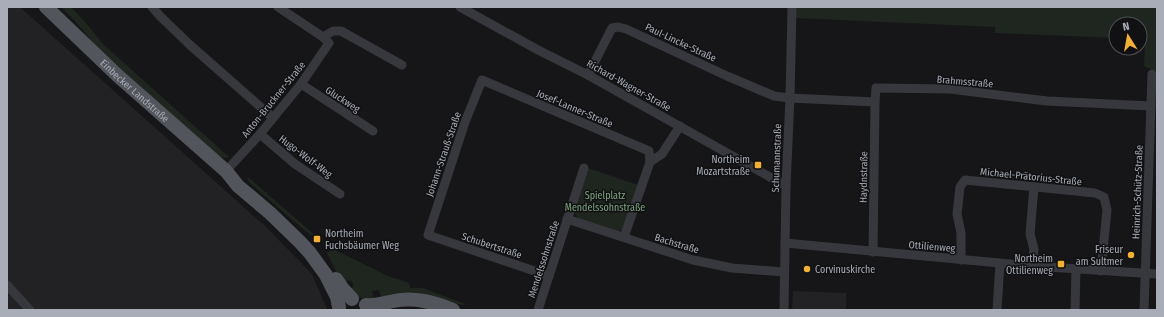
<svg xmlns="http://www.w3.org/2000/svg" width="1164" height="317" viewBox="0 0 1164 317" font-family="'Fira Sans Condensed',sans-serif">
	<rect width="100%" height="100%" fill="#161618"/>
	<g fill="#222225">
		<polygon points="7,7 20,7 266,227 312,274 327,309 326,310 7,310"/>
		<polygon points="793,291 846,293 846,310 792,310"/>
	</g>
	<g fill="#1e261f">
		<polygon points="61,7 71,7 85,22 104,45 229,157 224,158 219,156 136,86 96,46 75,21"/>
		<polygon points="796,7 1157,7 1157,72 1144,66 1145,45 1140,39 1140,24 1116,24 1116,38 995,33 995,27 795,18"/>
		<polygon points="588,168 638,185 624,229 617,232 579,220 574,212"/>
		<polygon points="249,178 317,237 316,239 303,229 250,183 247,179"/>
		<path d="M 333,249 L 388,276 L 409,283 L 410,288 L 423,288 L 465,304 L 465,305 L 452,303 L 382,301 L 379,290 L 372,291 L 374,302 C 364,299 355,296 346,290 L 353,287 L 353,283 L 350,280 L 342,283 L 327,253 Z"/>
	</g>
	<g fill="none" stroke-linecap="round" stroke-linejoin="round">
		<g stroke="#37383d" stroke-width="9">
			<polyline points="152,7 160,16 190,45 273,118"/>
			<polyline points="460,7 538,50 588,75 786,186"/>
			<polyline points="323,37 333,31 341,31 402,65"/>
			<polyline points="588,75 612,28 618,27 626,29 727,76 774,96 790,98 875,102 876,88 950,89 1047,101 1151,106"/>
			<polyline points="301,84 373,131"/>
			<polyline points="260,134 295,164 340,194"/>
			<polyline points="226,171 260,134 301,84 329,43 323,37 278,7"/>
			<polyline points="567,219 693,260 732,268 784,272"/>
			<polyline points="624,237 650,162 662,154 680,126"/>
			<polyline points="785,243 1032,266 1157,274"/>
			<polyline points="873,252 875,102"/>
			<polyline points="961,260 961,233 957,214 960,187 965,180 1095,193 1104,197 1107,210 1101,271"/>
			<polyline points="1032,266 1034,249 1030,234 1034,187"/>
			<polyline points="549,276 428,235 465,122 482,80 649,151 650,162"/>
			<polyline points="7,285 30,310"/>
			<polyline points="538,310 584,168"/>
			<polyline points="784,310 786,186 790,98 792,7"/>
			<polyline points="997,310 1000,263"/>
			<polyline points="1075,310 1076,269"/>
			<polyline points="1144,310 1152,74"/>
		</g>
		<g stroke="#53555c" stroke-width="14">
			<path id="s1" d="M 46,7 L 117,75 L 226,171 L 238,186 L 270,213 L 300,242 L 310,253 L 326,275 L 337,297 L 339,307"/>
			<polyline points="336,279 342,288 352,299"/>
			<path d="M 366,305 C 376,306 384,303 394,301 C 415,297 433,302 453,310"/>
		</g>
	</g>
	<g fill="#f2b134" stroke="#111113" stroke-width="1.5">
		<rect x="754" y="161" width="8" height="8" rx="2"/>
		<rect x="313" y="235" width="8" height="8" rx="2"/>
		<circle cx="1131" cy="255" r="4"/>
		<rect x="1057" y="260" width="8" height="8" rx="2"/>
		<circle cx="807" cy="269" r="4"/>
	</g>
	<g text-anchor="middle" stroke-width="3" stroke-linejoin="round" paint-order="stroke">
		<g font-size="10" fill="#a8adb8" stroke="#111113">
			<text transform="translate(681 42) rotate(25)" y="4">Paul-Lincke-Straße</text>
			<text transform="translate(965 81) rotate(5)" y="4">Brahmsstraße</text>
			<text transform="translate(629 85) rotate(29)" y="4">Richard-Wagner-Straße</text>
			<text dy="4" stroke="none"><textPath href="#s1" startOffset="122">Einbecker Landstraße</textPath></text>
			<text transform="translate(273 99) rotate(-51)" y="4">Anton-Bruckner-Straße</text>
			<text transform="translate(343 99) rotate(33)" y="4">Gluckweg</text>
			<text transform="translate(575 108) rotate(23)" y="4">Josef-Lanner-Straße</text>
			<text transform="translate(443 154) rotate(-71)" y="4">Johann-Strauß-Straße</text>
			<text transform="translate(306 156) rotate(37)" y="4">Hugo-Wolf-Weg</text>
			<text transform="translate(776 158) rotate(-88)" y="4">Schumannstraße</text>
			<text transform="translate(1031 176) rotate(6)" y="4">Michael-Prätorius-Straße</text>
			<text transform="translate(863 177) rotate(-89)" y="4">Haydnstraße</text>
			<text transform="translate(1137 192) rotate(-88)" y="4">Heinrich-Schütz-Straße</text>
			<text transform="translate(677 243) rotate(17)" y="4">Bachstraße</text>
			<text transform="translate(492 245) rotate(18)" y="4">Schubertstraße</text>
			<text transform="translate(932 246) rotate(5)" y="4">Ottilienweg</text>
			<text transform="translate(543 259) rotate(-72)" y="4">Mendelssohnstraße</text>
		</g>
		<g font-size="10" fill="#a8adb8" stroke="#111113" text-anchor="end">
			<text x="750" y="163">Northeim<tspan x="750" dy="12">Mozartstraße</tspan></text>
			<text x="325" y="237" text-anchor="start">Northeim<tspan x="325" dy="12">Fuchsbäumer Weg</tspan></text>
			<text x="1123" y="253">Friseur<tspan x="1123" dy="12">am Sultmer</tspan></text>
			<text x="1053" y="262">Northeim<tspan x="1053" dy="12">Ottilienweg</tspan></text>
			<text x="815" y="273" text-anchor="start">Corvinuskirche</text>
		</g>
		<g font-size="10" fill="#7fa381" stroke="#111113">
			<text x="605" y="199">Spielplatz<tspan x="605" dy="12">Mendelssohnstraße</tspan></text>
		</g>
	</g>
	<rect width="1164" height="317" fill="none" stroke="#a8adb8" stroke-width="16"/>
	<g transform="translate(1128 36) rotate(349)"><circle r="19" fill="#111113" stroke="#4d4f55"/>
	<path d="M0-3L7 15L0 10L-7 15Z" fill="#f2b134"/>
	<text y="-6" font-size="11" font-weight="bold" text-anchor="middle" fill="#a8adb8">N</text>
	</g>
</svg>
